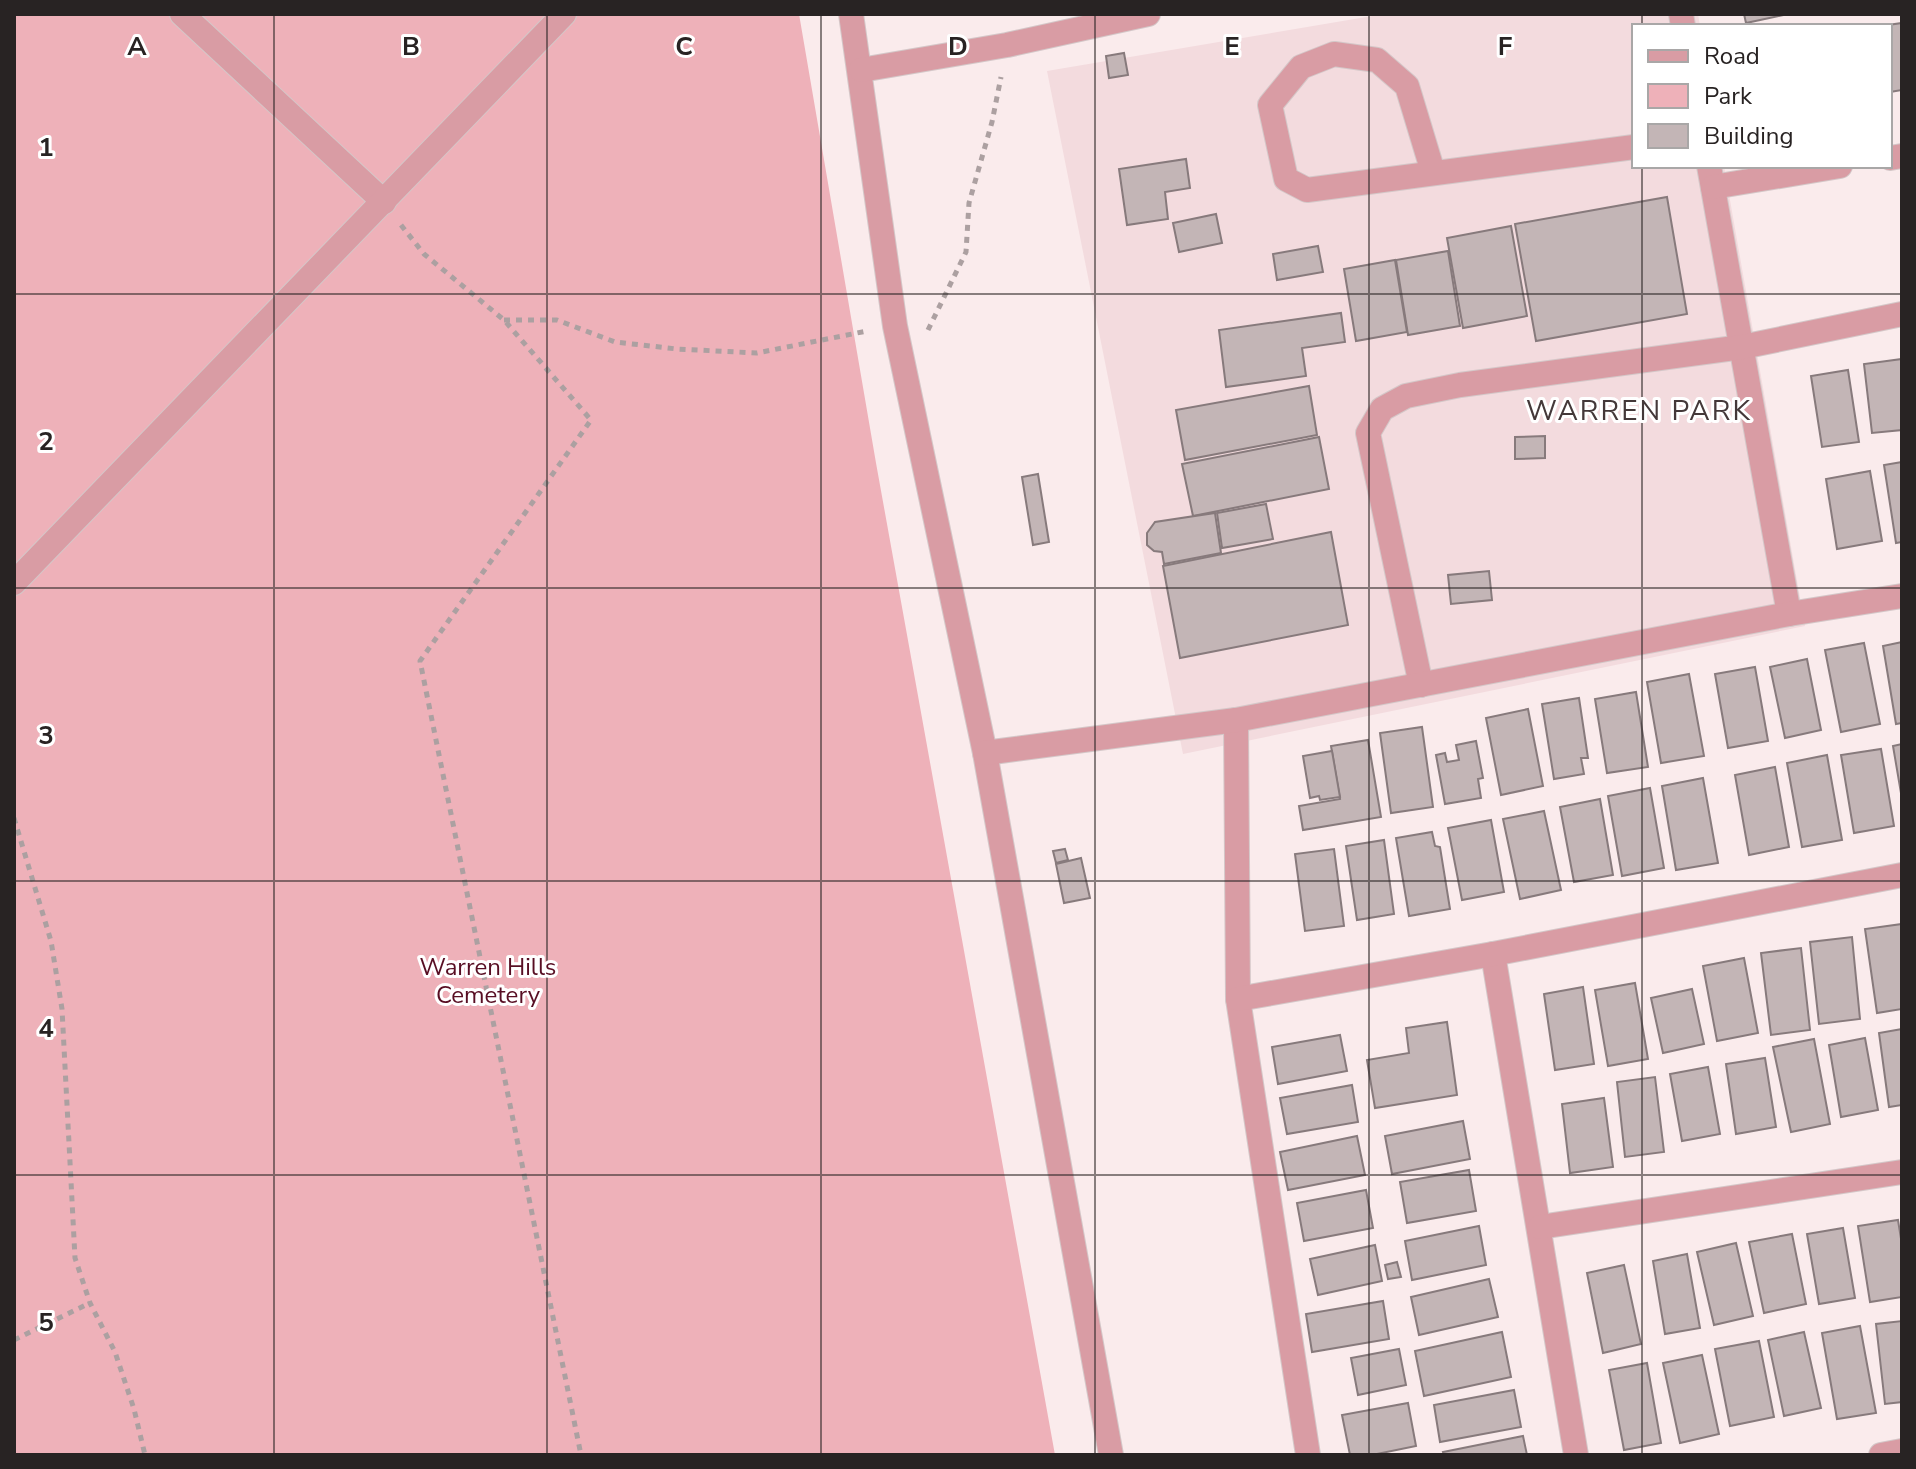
<svg xmlns="http://www.w3.org/2000/svg" width="1916" height="1469" viewBox="0 0 1916 1469" font-family="'Nunito Sans',sans-serif">
	<rect width="100%" height="100%" fill="#faebec"/>
	<polygon fill="#f3dbde" points="1384,14 1698,14 1700,26 1634,26 1634,166 1724,166 1805,626 1183,754 1047,71"/>
	<polygon fill="#eeb1b9" points="14,14 799,14 876,463 1055,1455 14,1455"/>
	<g fill="#c3b5b6" stroke="#877a7c" stroke-width="2">
		<polygon points="1744,14 1788,14 1746,23"/>
		<polygon points="1902,23 1902,90 1890,92 1890,26 1881,26"/>
		<polygon points="1124,53 1128,75 1109,78 1106,56"/>
		<polygon points="1186,159 1190,188 1165,192 1168,219 1127,225 1119,169"/>
		<polygon points="1667,197 1687,314 1536,341 1515,224"/>
		<polygon points="1216,214 1222,243 1179,252 1173,223"/>
		<polygon points="1511,226 1527,316 1463,328 1447,238"/>
		<polygon points="1318,246 1323,272 1277,280 1273,254"/>
		<polygon points="1448,251 1460,326 1408,335 1396,260"/>
		<polygon points="1395,260 1407,332 1356,341 1344,269"/>
		<polygon points="1341,313 1345,342 1302,348 1306,376 1226,387 1219,330"/>
		<polygon points="1902,359 1902,430 1872,433 1864,364"/>
		<polygon points="1848,370 1859,442 1822,447 1811,376"/>
		<polygon points="1309,386 1317,435 1185,460 1176,410"/>
		<polygon points="1545,436 1545,458 1515,459 1515,437"/>
		<polygon points="1319,437 1329,489 1193,516 1182,464"/>
		<polygon points="1902,462 1902,542 1896,543 1884,465"/>
		<polygon points="1870,471 1882,541 1837,549 1826,479"/>
		<polygon points="1038,474 1049,542 1033,545 1022,477"/>
		<polygon points="1266,504 1273,539 1222,548 1217,513"/>
		<polygon points="1215,513 1221,553 1164,564 1162,552 1154,551 1147,545 1147,533 1155,522"/>
		<polygon points="1331,532 1348,625 1180,658 1163,566"/>
		<polygon points="1489,571 1492,600 1451,604 1448,575"/>
		<polygon points="1902,642 1902,723 1896,724 1883,646"/>
		<polygon points="1864,643 1880,724 1841,732 1825,650"/>
		<polygon points="1807,659 1821,730 1785,738 1770,667"/>
		<polygon points="1755,667 1768,741 1728,748 1715,674"/>
		<polygon points="1689,674 1704,756 1661,763 1647,682"/>
		<polygon points="1636,692 1648,767 1607,773 1595,699"/>
		<polygon points="1579,698 1588,758 1581,758 1584,774 1554,779 1542,704"/>
		<polygon points="1528,709 1543,786 1501,795 1486,718"/>
		<polygon points="1422,727 1433,807 1391,813 1380,733"/>
		<polygon points="1368,740 1381,817 1303,830 1299,806 1340,799 1331,746"/>
		<polygon points="1476,741 1483,778 1478,779 1481,798 1445,804 1436,755 1445,753 1447,762 1459,760 1456,745"/>
		<polygon points="1902,744 1902,799 1893,746"/>
		<polygon points="1881,749 1894,826 1854,833 1841,755"/>
		<polygon points="1332,751 1340,797 1320,800 1319,796 1310,798 1303,756"/>
		<polygon points="1827,755 1842,840 1802,847 1787,763"/>
		<polygon points="1775,767 1789,847 1749,855 1735,775"/>
		<polygon points="1703,778 1718,863 1676,870 1662,786"/>
		<polygon points="1650,788 1664,868 1622,876 1608,796"/>
		<polygon points="1600,799 1613,875 1574,882 1560,807"/>
		<polygon points="1544,811 1561,890 1520,899 1503,819"/>
		<polygon points="1491,820 1504,892 1462,900 1448,828"/>
		<polygon points="1432,832 1435,846 1440,847 1450,909 1409,916 1396,838"/>
		<polygon points="1384,840 1394,914 1357,920 1346,846"/>
		<polygon points="1065,849 1068,860 1056,863 1053,851"/>
		<polygon points="1334,849 1344,926 1305,931 1295,854"/>
		<polygon points="1081,858 1090,898 1064,903 1056,864"/>
		<polygon points="1902,924 1902,1009 1877,1013 1865,929"/>
		<polygon points="1852,937 1860,1019 1819,1024 1810,942"/>
		<polygon points="1801,948 1810,1030 1771,1035 1761,953"/>
		<polygon points="1744,958 1758,1033 1717,1041 1703,966"/>
		<polygon points="1635,983 1648,1059 1608,1066 1595,990"/>
		<polygon points="1583,987 1594,1064 1555,1070 1544,994"/>
		<polygon points="1692,989 1704,1044 1663,1053 1651,998"/>
		<polygon points="1447,1022 1457,1095 1375,1108 1367,1060 1409,1053 1406,1028"/>
		<polygon points="1902,1029 1902,1105 1889,1107 1879,1033"/>
		<polygon points="1340,1035 1347,1071 1278,1084 1272,1047"/>
		<polygon points="1865,1038 1878,1110 1841,1117 1829,1045"/>
		<polygon points="1814,1039 1830,1124 1791,1132 1773,1047"/>
		<polygon points="1765,1058 1776,1127 1736,1134 1726,1064"/>
		<polygon points="1708,1067 1720,1134 1682,1141 1670,1074"/>
		<polygon points="1655,1077 1664,1152 1625,1157 1617,1082"/>
		<polygon points="1352,1085 1358,1122 1287,1134 1280,1098"/>
		<polygon points="1604,1098 1613,1167 1570,1173 1562,1104"/>
		<polygon points="1463,1121 1470,1159 1392,1174 1385,1136"/>
		<polygon points="1357,1136 1365,1175 1288,1190 1280,1152"/>
		<polygon points="1469,1170 1476,1211 1407,1223 1400,1182"/>
		<polygon points="1366,1190 1373,1228 1304,1241 1297,1203"/>
		<polygon points="1898,1220 1902,1245 1902,1297 1870,1302 1858,1226"/>
		<polygon points="1479,1226 1486,1265 1412,1280 1405,1241"/>
		<polygon points="1843,1228 1855,1298 1819,1304 1807,1234"/>
		<polygon points="1792,1234 1806,1304 1764,1313 1749,1242"/>
		<polygon points="1736,1243 1753,1316 1714,1325 1697,1252"/>
		<polygon points="1375,1245 1382,1281 1318,1295 1310,1259"/>
		<polygon points="1687,1254 1700,1328 1665,1334 1653,1261"/>
		<polygon points="1397,1262 1401,1277 1388,1279 1385,1265"/>
		<polygon points="1624,1265 1641,1344 1603,1353 1587,1273"/>
		<polygon points="1489,1279 1498,1317 1419,1335 1411,1297"/>
		<polygon points="1383,1301 1389,1339 1312,1352 1306,1314"/>
		<polygon points="1902,1321 1902,1402 1885,1404 1876,1324"/>
		<polygon points="1860,1326 1876,1413 1837,1419 1822,1333"/>
		<polygon points="1502,1332 1511,1377 1424,1396 1415,1351"/>
		<polygon points="1804,1332 1821,1408 1784,1416 1768,1340"/>
		<polygon points="1759,1341 1774,1417 1730,1426 1715,1349"/>
		<polygon points="1399,1349 1406,1385 1358,1395 1351,1358"/>
		<polygon points="1702,1355 1719,1434 1680,1443 1663,1363"/>
		<polygon points="1647,1363 1661,1443 1624,1450 1609,1370"/>
		<polygon points="1514,1390 1521,1427 1440,1442 1434,1405"/>
		<polygon points="1408,1403 1416,1446 1372,1455 1350,1455 1342,1415"/>
		<polygon points="1523,1436 1527,1455 1444,1455 1443,1452"/>
	</g>
	<g fill="none" stroke-linecap="round" stroke-linejoin="round">
		<g stroke="#d4c7c8" stroke-width="26">
			<g id="minor">
				<polyline points="182,14 384,202"/>
				<polyline points="851,14 895,326 985,753 1111,1455"/>
				<polyline points="1681,14 1683,26"/>
				<polyline points="861,70 1007,45 1148,14"/>
				<polyline points="1890,158 1902,156"/>
				<polyline points="1709,166 1789,614"/>
				<polyline points="1433,172 1407,86 1377,60 1334,54 1301,67 1270,105 1286,179 1307,190 1634,147"/>
				<polyline points="1713,187 1840,166"/>
				<polyline points="14,583 564,14"/>
				<polyline points="1421,685 1368,433 1382,409 1406,396 1460,385 1742,347 1902,314"/>
				<polyline points="1236,720 1238,999 1308,1455"/>
				<polyline points="985,753 1236,720 1789,614 1902,596"/>
				<polyline points="1493,954 1576,1455"/>
				<polyline points="1238,999 1493,954 1902,875"/>
				<polyline points="1540,1227 1902,1172"/>
				<polyline points="1881,1455 1902,1451"/>
			</g>
		</g>
		<g stroke="#aca0a1" stroke-width="5" stroke-dasharray="6 6" stroke-linecap="butt">
			<polyline points="401,225 424,254 504,320 591,420 420,661 581,1455"/>
			<polyline points="504,320 557,320 615,342 677,349 757,353 867,331"/>
			<polyline points="928,330 966,252 969,203 992,122 1001,77"/>
			<polyline points="14,818 51,941 62,1009 75,1258 90,1303 115,1352 134,1409 145,1455"/>
			<polyline points="14,1340 90,1303"/>
		</g>
		<use href="#minor" stroke="#d99ca4" stroke-width="24"/>
	</g>
	<path fill="none" stroke="#282323" stroke-width="2" stroke-opacity="0.55" d="M 274,14 L 274,1455M 547,14 L 547,1455M 821,14 L 821,1455M 1095,14 L 1095,1455M 1369,14 L 1369,1455M 1642,14 L 1642,26M 1642,166 L 1642,1455M 14,294 L 1902,294M 14,588 L 1902,588M 14,881 L 1902,881M 14,1175 L 1902,1175"/>
	<g text-anchor="middle" stroke-width="6" stroke-linejoin="round" paint-order="stroke">
		<g font-size="24" fill="#580e23" stroke="#fff">
			<text x="488" y="975">Warren Hills<tspan x="488" dy="28">Cemetery</tspan></text>
		</g>
		<g font-size="28" letter-spacing="2" fill="#443839" stroke="#fff">
			<text x="1639" y="420">WARREN PARK</text>
		</g>
	</g>
	<g font-size="26" text-anchor="middle" font-weight="bold" fill="#282323" stroke="#fff" stroke-width="6" stroke-linejoin="round" paint-order="stroke">
		<text x="137" y="55">A</text>
		<text x="411" y="55">B</text>
		<text x="684" y="55">C</text>
		<text x="958" y="55">D</text>
		<text x="1232" y="55">E</text>
		<text x="1505" y="55">F</text>
		<text x="46" y="156">1</text>
		<text x="46" y="450">2</text>
		<text x="46" y="744">3</text>
		<text x="46" y="1037">4</text>
		<text x="46" y="1331">5</text>
	</g>
	<rect width="1916" height="1469" fill="none" stroke="#282323" stroke-width="32"/>
	<rect x="1632" y="24" width="260" height="144" fill="#ffffff" stroke="#a9a7a7" stroke-width="2"/>
	<rect x="1648" y="50" width="40" height="12" fill="#d99ca4" stroke="#a9a7a7" stroke-width="2"/>
	<text x="1704" y="64" font-size="24" fill="#282323">Road</text>
	<rect x="1648" y="84" width="40" height="24" fill="#eeb1b9" stroke="#a9a7a7" stroke-width="2"/>
	<text x="1704" y="104" font-size="24" fill="#282323">Park</text>
	<rect x="1648" y="124" width="40" height="24" fill="#c3b5b6" stroke="#a9a7a7" stroke-width="2"/>
	<text x="1704" y="144" font-size="24" fill="#282323">Building</text>
</svg>
